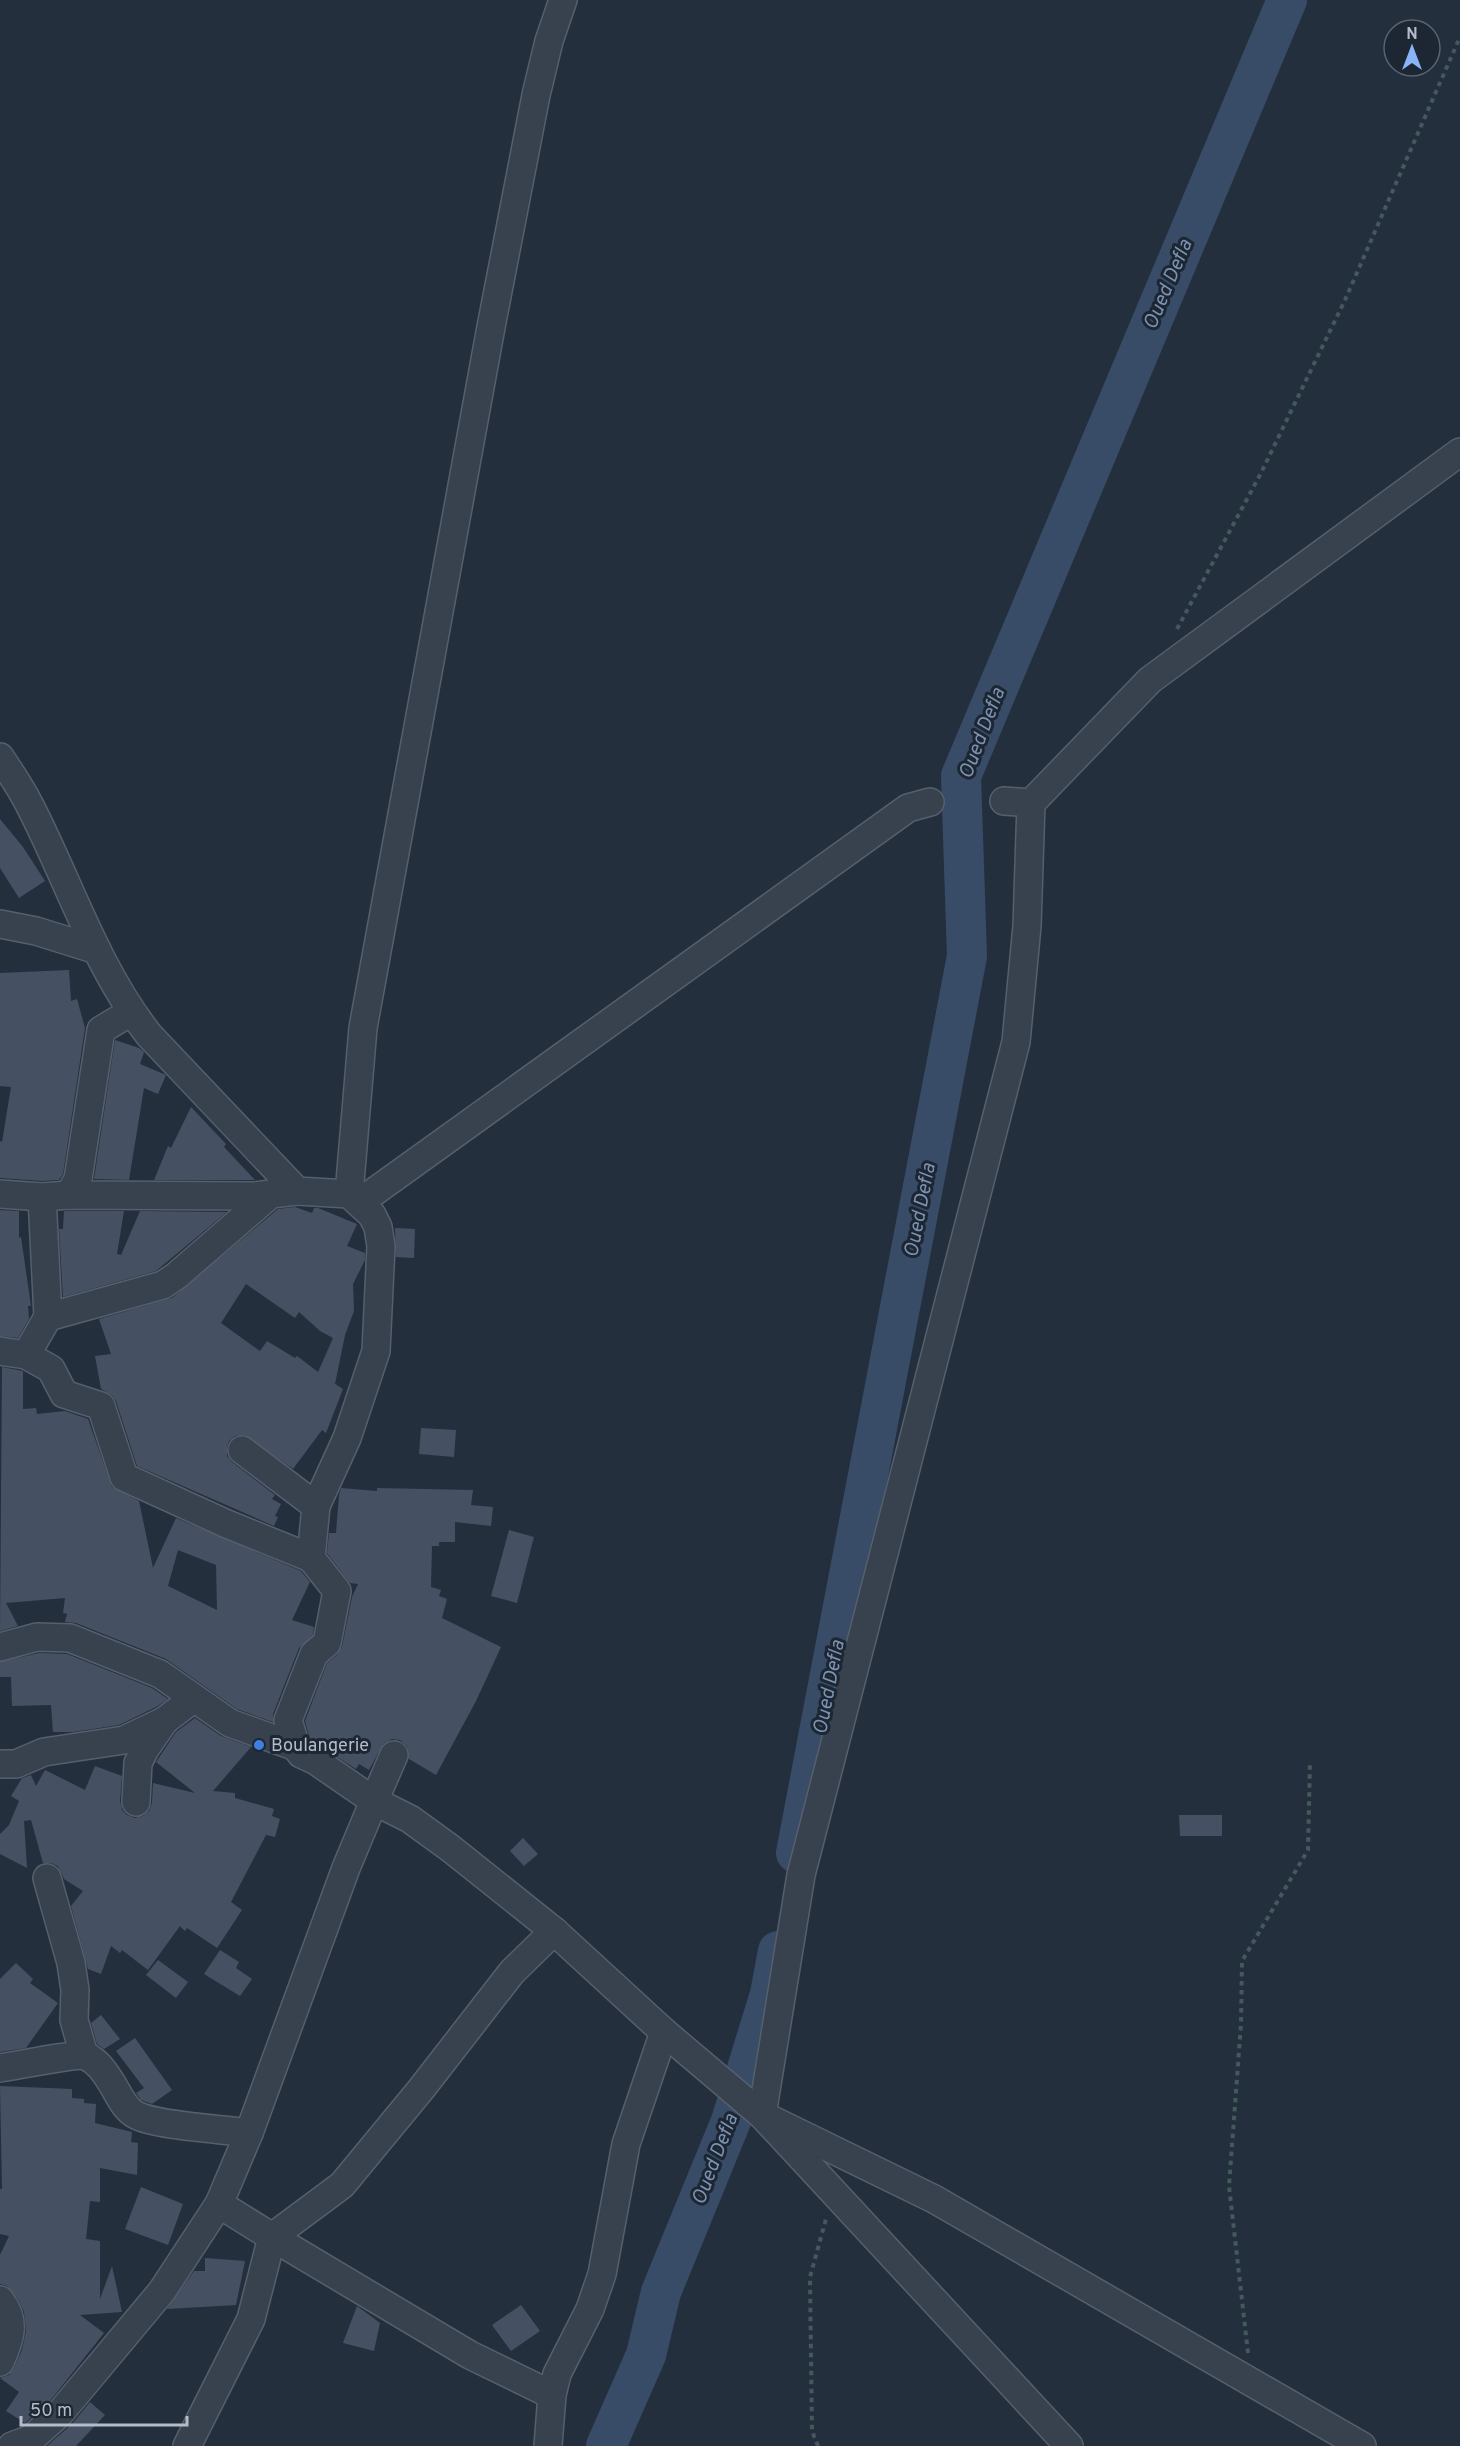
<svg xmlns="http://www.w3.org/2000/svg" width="1460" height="2446" viewBox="0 0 1460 2446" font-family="Overpass,sans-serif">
	<rect width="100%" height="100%" fill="#242f3e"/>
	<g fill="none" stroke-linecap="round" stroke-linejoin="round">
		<g stroke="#394c67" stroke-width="40">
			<polyline points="796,1853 967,956 961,776 1287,0"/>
			<polyline points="606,2446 646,2355 661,2292 731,2121 770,1994 778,1951"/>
		</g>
	</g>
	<g fill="#455162" fill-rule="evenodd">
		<polygon points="0,819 23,847 45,881 19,898 0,868"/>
		<polygon points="69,970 71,1001 77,999 85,1028 63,1174 59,1180 42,1181 0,1178 0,1141 2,1142 11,1087 0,1086 0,973"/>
		<polygon points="115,1040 139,1048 144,1052 140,1064 166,1075 158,1094 144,1088 129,1180 94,1179"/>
		<polygon points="191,1107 226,1144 224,1147 255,1180 154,1180 168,1146 171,1148"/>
		<path d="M 295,1207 L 312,1213 L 314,1208 L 318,1208 L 357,1224 L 347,1246 L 365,1253 L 365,1260 L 353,1284 L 354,1311 L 345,1335 L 335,1384 L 343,1389 L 326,1433 L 322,1430 L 293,1469 L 245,1435 L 235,1436 L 229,1441 L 227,1447 L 227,1456 L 232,1462 L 275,1495 L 272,1499 L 281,1504 L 275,1516 L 278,1517 L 274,1526 L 137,1466 L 116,1401 L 112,1395 L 101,1389 L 95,1356 L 111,1354 L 99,1319 L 172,1298 L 278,1209 ZM 246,1284 L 295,1318 L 299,1312 L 320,1331 L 333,1338 L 318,1372 L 297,1356 L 295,1358 L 267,1341 L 260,1351 L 221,1323 Z"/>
		<polygon points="0,1210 19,1211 19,1238 21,1237 31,1306 28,1306 29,1319 18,1338 0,1336"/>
		<polygon points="64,1211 124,1211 117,1254 121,1255 140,1211 227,1212 156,1271 63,1297 59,1229 63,1229"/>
		<polygon points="395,1228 415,1229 414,1258 396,1257"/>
		<path d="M 2,1367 L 23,1371 L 23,1409 L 36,1408 L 37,1414 L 65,1411 L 88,1419 L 112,1487 L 139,1501 L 153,1568 L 176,1518 L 301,1571 L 310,1582 L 292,1620 L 314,1627 L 313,1635 L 299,1648 L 273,1714 L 273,1722 L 237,1709 L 166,1659 L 76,1623 L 65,1622 L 67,1614 L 63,1613 L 65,1598 L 6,1603 L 18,1626 L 0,1631 ZM 178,1550 L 216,1565 L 217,1610 L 168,1586 Z"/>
		<polygon points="421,1428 456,1430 454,1457 419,1454"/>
		<polygon points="341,1488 377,1491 377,1488 473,1490 471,1505 493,1507 491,1526 455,1522 455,1542 439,1542 439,1546 432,1546 431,1587 441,1590 439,1596 447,1599 442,1618 501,1647 476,1701 436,1775 409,1759 407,1746 400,1740 392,1739 384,1743 369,1770 359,1764 356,1769 310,1740 305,1721 327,1663 337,1655 342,1647 352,1597 358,1584 350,1583 327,1553 329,1533 336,1533 339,1495"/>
		<polygon points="509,1530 534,1537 517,1603 491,1596"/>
		<polygon points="39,1653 67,1654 152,1688 168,1699 156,1707 119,1725 73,1732 53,1732 51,1705 12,1706 11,1677 0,1677 0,1662"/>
		<polygon points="195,1718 221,1736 251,1747 213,1791 235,1793 235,1798 274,1809 272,1816 280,1819 275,1837 266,1835 231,1902 242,1910 217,1948 187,1928 185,1931 180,1926 148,1970 122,1950 120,1953 111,1946 101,1974 88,1969 71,1906 83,1891 64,1879 58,1866 51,1863 43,1863 31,1820 24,1821 27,1868 0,1854 0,1834 9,1825 19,1801 11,1796 22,1778 31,1775 36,1786 45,1770 85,1790 95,1766 122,1776 120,1801 122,1810 127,1815 135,1818 143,1816 149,1811 152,1803 153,1783 195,1793 156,1762 176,1732"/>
		<polygon points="1179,1815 1222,1815 1222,1836 1180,1836"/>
		<polygon points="523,1838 538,1854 524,1866 510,1851"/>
		<polygon points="220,1950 239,1962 236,1968 252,1979 240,1996 204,1974"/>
		<polygon points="158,1960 188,1982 176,1998 146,1975"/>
		<polygon points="16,1963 33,1979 30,1983 58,2003 26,2048 0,2052 0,1979"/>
		<polygon points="101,2015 120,2039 104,2049 97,2044 91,2023"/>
		<polygon points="135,2038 172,2090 152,2104 141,2100 136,2093 144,2088 116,2051"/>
		<polygon points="0,2086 72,2089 72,2098 84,2099 84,2103 96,2104 95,2123 132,2132 131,2142 138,2143 137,2175 100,2168 100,2202 90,2201 86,2239 100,2241 100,2299 112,2266 122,2312 80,2315 104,2333 50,2401 25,2423 6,2411 19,2392 0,2378 9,2375 14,2368 22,2350 26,2331 24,2312 18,2299 7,2286 0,2284 0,2255 9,2236 0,2234 0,2189 2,2189"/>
		<polygon points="141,2187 183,2204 168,2245 125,2229"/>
		<polygon points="205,2258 245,2261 236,2305 167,2309 194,2271 205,2271"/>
		<polygon points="521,2305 540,2331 511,2351 492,2325"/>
		<polygon points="357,2306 380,2323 374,2351 343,2343"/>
		<polygon points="90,2402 105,2415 76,2446 47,2446 72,2424"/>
	</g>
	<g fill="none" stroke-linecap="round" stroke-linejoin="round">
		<g stroke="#565f6c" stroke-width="30">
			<g id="minor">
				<path d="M 0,757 C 10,772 21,788 29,804 C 69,881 95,966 149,1035 L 297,1191 L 349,1194 L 372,1215 L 378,1227 L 381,1246 L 376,1351 L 347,1438 L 316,1506 L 311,1558 L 337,1591 L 327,1643 L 314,1654 L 288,1720 L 296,1747 L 301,1754 L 316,1761 L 374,1801 L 346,1868 L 249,2133 L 219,2204 L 162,2291 L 61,2412 L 31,2439 L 12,2446"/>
				<polyline points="1004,801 1031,803 1150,680 1460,452"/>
				<polyline points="1031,803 1027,926 1016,1042 801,1875 762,2115 1069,2446"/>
				<polyline points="0,924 36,931 97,950"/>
				<polyline points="0,1194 42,1197 69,1195 255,1196 271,1194"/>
				<polyline points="349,1194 363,1028 491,327 536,95 549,41 563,0"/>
				<polyline points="69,1195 78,1179 101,1030 131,1012"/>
				<polyline points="42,1197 48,1317"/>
				<polyline points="360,1202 908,808 930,802"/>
				<polyline points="0,1351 26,1355 48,1317 163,1285 176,1276 271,1194 297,1191"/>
				<polyline points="26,1355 51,1369 64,1394 101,1406 124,1477 227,1524 311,1558"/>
				<polyline points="242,1450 316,1506"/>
				<polyline points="0,1647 37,1637 70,1638 160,1674 230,1723 296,1747"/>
				<polyline points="394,1755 374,1801 410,1819 450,1848 554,1931 664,2032 762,2115 934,2199 1362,2446"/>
				<polyline points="0,1764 16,1764 44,1752 124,1740 164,1721 193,1699"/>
				<polyline points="136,1802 138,1763 145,1749 163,1723"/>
				<polyline points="47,1878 71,1963 75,1990 74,2020 84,2055"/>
				<path d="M 0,2068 C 15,2066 77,2053 86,2056 C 98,2062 104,2071 111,2082 C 118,2093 124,2109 136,2115 C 157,2126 222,2129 249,2133"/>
				<path d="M 0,2300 C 17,2321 10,2340 0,2362"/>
				<polyline points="552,2395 470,2355 272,2237 342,2185 422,2088 512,1972 554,1931"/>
				<polyline points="187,2446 251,2319 272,2237 219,2204"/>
				<polyline points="548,2446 552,2395 557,2374 590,2309 602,2274 626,2144 664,2032"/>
			</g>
		</g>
		<g stroke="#44595c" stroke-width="4" stroke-dasharray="4.5 4.5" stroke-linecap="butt">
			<polyline points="1177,629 1261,473 1345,300 1460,37"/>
			<polyline points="1248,2353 1229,2186 1241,2024 1242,1961 1308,1850 1310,1761"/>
			<polyline points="818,2446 812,2431 810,2277 826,2219"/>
		</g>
		<use href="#minor" stroke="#38414e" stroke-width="27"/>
	</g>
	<circle fill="#3f7fe0" stroke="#1d2633" stroke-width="2" cx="259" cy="1745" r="6"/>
	<g text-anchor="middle" stroke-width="6" stroke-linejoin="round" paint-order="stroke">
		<g font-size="18" fill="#b4bcc9" stroke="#1d2633" text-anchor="start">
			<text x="271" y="1751">Boulangerie</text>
		</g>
		<g font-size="20" font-style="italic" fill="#7c92b1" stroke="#1d2633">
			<text transform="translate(1167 284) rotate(-67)" y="7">Oued Defla</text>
			<text transform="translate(981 733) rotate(-69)" y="7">Oued Defla</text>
			<text transform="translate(919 1210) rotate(-79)" y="7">Oued Defla</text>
			<text transform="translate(828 1687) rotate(-79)" y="7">Oued Defla</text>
			<text transform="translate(714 2159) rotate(-69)" y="7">Oued Defla</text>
		</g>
	</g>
	<g transform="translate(1412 48)"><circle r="28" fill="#1d2633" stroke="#59626f" stroke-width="1.5"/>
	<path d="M0-4.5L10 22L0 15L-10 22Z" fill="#8ab4f8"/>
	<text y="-9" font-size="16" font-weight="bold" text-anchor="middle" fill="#b4bcc9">N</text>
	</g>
	<path d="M21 2416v9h166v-9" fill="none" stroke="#b4bcc9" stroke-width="3"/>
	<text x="30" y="2416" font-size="18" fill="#b4bcc9" stroke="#1d2633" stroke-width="4.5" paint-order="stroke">50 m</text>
</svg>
